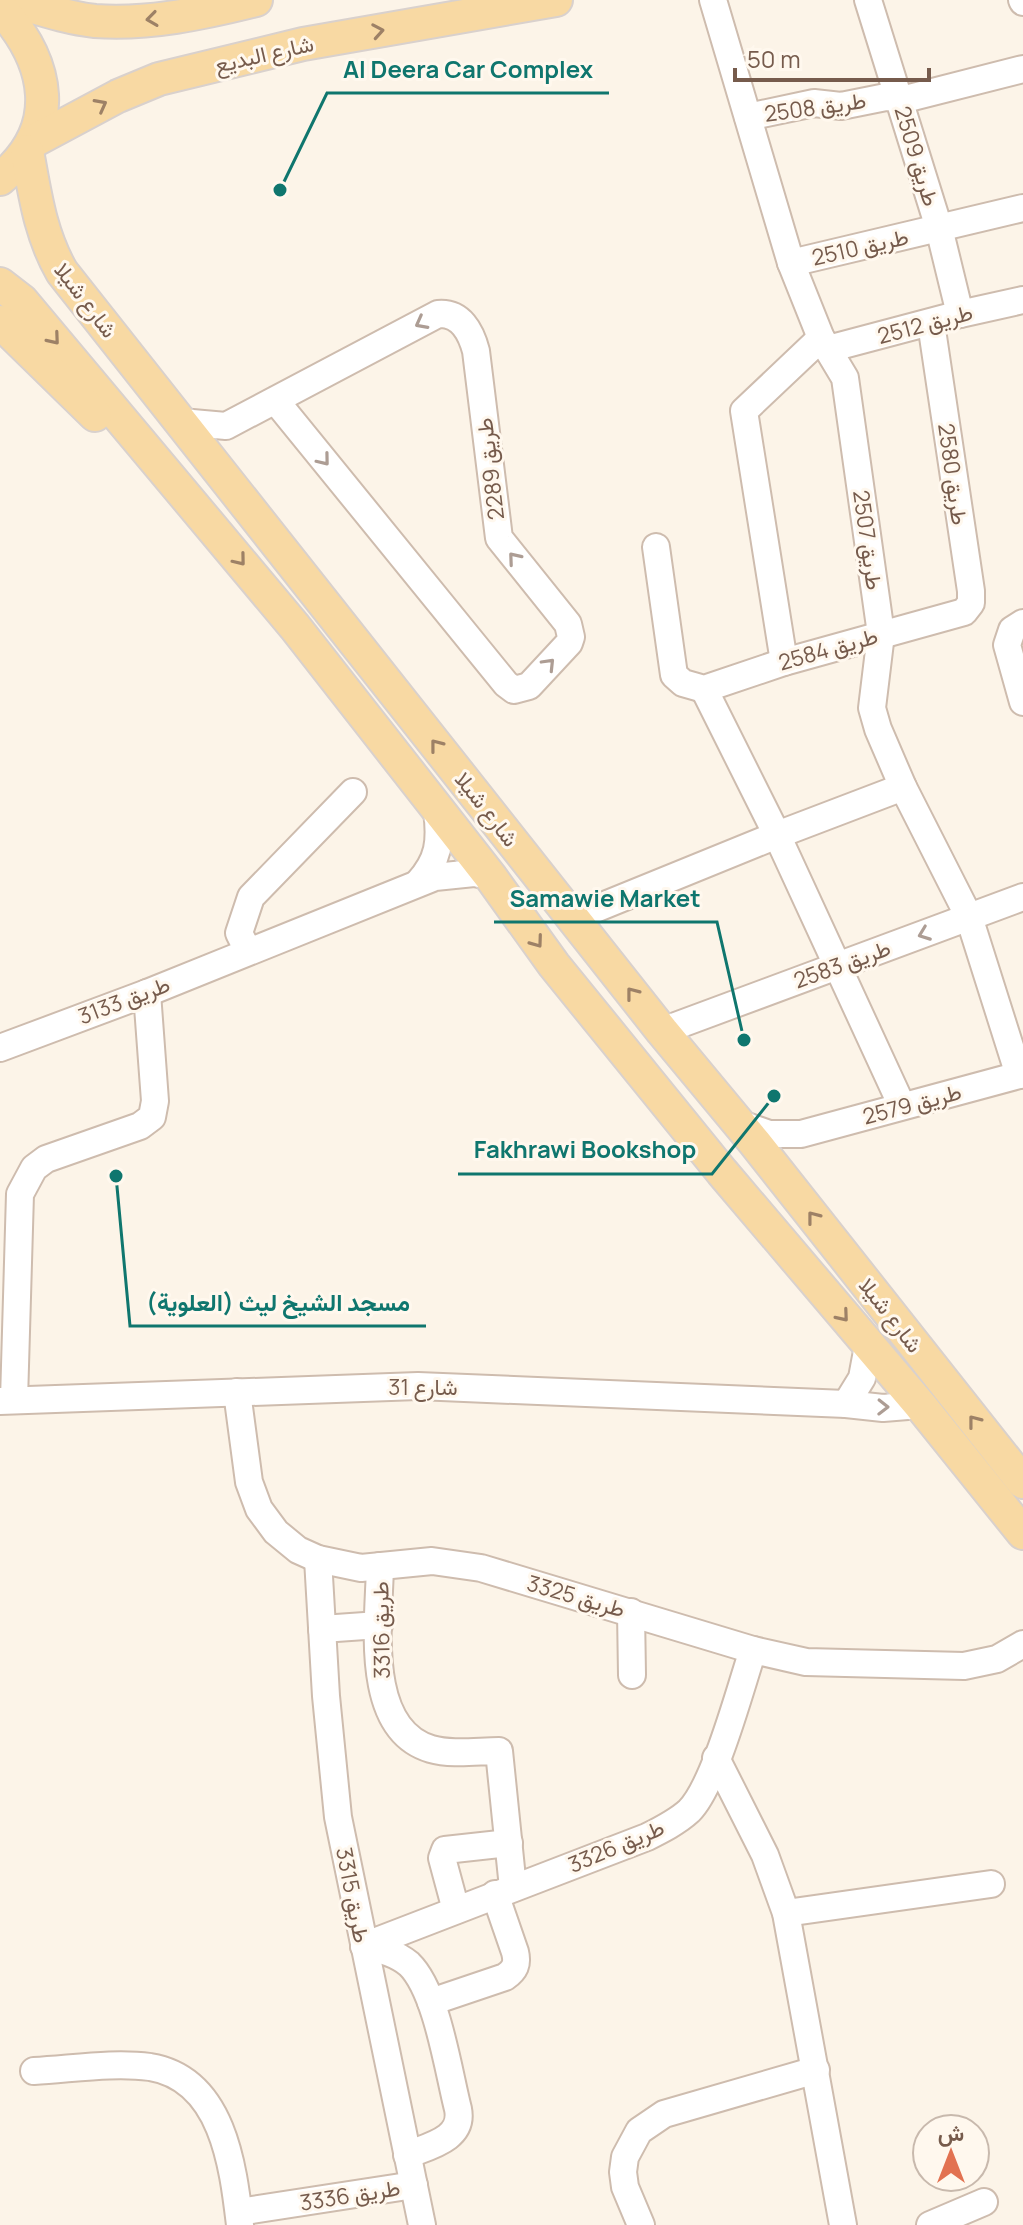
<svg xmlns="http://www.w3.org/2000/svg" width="1023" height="2225" viewBox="0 0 1023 2225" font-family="Manrope,Vazirmatn,sans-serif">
	<rect width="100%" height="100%" fill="#fcf4e8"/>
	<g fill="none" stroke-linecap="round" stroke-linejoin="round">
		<g stroke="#cebcae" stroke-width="30">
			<g id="minor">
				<polyline points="713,0 791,263 821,338 845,378 881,634 872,708 878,729 903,787 969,917 1019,1075"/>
				<polyline points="868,0 939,228 960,314"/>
				<polyline points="1022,0 1023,2"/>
				<polyline points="748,117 814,103 841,106 886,97 909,98 1023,69"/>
				<polyline points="791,263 1023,208"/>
				<polyline points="828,349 960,314 1023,300"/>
				<path d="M 181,422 L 226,426 L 438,314 C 461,312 471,332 476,351 L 499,538 L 568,624 L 571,637 L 569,643 L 529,686 L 514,690 L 506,684 L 275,400"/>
				<polyline points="656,547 674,675 683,683 704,689 784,662 964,612 971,603 971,591 931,323"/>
				<polyline points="1023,623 1012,630 1007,645 1023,702"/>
				<polyline points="784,662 744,411 821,338"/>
				<polyline points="704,689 777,835 902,1106"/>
				<path d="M 418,883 C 439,860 441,841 437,811"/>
				<polyline points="573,918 777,835 903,787"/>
				<polyline points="248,951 239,933 251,897 353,792"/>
				<polyline points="662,1031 1023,897"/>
				<polyline points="0,1048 147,993 435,877 474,873 490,876"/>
				<polyline points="738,1123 769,1134 801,1134 1023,1074"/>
				<polyline points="237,1392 249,1482 259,1509 276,1532 298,1550 318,1559 361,1568 432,1561 481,1568 753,1650 806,1662 964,1666 997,1659 1023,1644"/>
				<polyline points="14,1400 20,1194 34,1168 46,1159 140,1126 152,1117 155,1101 147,993"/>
				<polyline points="0,1401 418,1386 846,1404 883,1408 920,1405"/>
				<polyline points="846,1404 862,1378 868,1346"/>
				<polyline points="318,1559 326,1696 338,1817 422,2225"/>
				<path d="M 380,1566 C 379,1620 363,1729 431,1749 C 452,1755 478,1751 499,1751 L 513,1888"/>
				<polyline points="631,1612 632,1675"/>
				<polyline points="322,1629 379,1625"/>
				<polyline points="716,1758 765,1855 786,1913 843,2225"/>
				<polyline points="456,1910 442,1858 445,1850 509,1843"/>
				<polyline points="786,1913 991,1884"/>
				<path d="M 364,1946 L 647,1837 C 661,1830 677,1822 689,1811 C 715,1785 740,1689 753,1650"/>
				<path d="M 364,1946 C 380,1949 396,1953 409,1964 C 437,1991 448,2070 458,2109 C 464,2139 429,2146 407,2155"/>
				<path d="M 431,2002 L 505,1977 C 515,1970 518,1964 515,1952 L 495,1894"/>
				<path d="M 34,2071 C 72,2069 113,2062 150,2067 C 223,2079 233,2166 240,2225"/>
				<polyline points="239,2212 414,2185"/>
				<polyline points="641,2225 625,2187 623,2172 625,2157 639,2131 664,2114 816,2070"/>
				<polyline points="930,2225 984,2202"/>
			</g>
		</g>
		<g stroke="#d9d1cd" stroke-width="36">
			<g id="major">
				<path d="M 10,0 C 38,8 66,18 95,21 C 148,25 204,13 256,0"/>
				<path d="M 0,8 C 49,62 63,128 0,179"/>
				<polyline points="32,142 118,96 159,79 303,44 556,0"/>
				<path d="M 27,151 C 35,194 40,234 62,272 L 662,1031 L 755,1143 L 1023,1482"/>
				<polyline points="0,284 22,301 295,627 490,876 554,965 722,1172 920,1405 1023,1533"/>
				<polyline points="0,322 95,415"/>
			</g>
		</g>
		<use href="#minor" stroke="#fff" stroke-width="26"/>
		<use href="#major" stroke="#f8d9a3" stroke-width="32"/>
	</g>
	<defs><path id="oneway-chevron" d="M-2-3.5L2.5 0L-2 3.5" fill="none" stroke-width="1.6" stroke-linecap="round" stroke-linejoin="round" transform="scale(2)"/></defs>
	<g stroke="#9d8166">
		<use href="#oneway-chevron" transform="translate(152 19) rotate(172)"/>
		<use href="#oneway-chevron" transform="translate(378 31) rotate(-10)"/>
		<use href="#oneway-chevron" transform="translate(101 105) rotate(-28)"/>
		<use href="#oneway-chevron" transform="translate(54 339) rotate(50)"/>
		<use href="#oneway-chevron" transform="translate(240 560) rotate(51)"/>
		<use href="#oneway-chevron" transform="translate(436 745) rotate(-128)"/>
		<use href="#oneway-chevron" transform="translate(537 942) rotate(54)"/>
		<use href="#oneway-chevron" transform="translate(632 993) rotate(-128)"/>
		<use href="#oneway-chevron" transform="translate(813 1217) rotate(-128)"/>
		<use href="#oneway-chevron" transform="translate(843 1316) rotate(50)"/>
		<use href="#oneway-chevron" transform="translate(974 1421) rotate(-128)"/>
	</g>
	<g stroke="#ad9d94">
		<use href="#oneway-chevron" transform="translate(421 323) rotate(152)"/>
		<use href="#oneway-chevron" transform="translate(324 460) rotate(51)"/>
		<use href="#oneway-chevron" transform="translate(514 558) rotate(-130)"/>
		<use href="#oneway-chevron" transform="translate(549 664) rotate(-46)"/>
		<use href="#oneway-chevron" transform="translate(924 934) rotate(159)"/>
		<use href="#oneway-chevron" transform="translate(883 1407) rotate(1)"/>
	</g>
	<g text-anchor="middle" stroke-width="6" stroke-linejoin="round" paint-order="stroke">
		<g font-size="22" fill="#765b4c" stroke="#fff8ee">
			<text transform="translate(264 54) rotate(-13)" y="8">شارع البديع</text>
			<text transform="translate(815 107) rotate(-8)" y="8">طريق 2508</text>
			<text transform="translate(917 156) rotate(73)" y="8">طريق 2509</text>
			<text transform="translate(860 247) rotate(-13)" y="8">طريق 2510</text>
			<text transform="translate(86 300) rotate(53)" y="8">شارع شيلا</text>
			<text transform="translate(925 324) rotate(-15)" y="8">طريق 2512</text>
			<text transform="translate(490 469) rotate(-97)" y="8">طريق 2289</text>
			<text transform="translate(953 474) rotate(82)" y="8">طريق 2580</text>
			<text transform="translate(868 540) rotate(82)" y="8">طريق 2507</text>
			<text transform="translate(828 649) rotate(-16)" y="8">طريق 2584</text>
			<text transform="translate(487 809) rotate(52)" y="8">شارع شيلا</text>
			<text transform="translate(842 964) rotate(-20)" y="8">طريق 2583</text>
			<text transform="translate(124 1000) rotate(-21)" y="8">طريق 3133</text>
			<text transform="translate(912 1104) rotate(-15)" y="8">طريق 2579</text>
			<text transform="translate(891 1315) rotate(52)" y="8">شارع شيلا</text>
			<text x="423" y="1395">شارع 31</text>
			<text transform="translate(576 1596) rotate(16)" y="8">طريق 3325</text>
			<text transform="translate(381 1630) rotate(-91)" y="8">طريق 3316</text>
			<text transform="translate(616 1846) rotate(-23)" y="8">طريق 3326</text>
			<text transform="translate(353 1895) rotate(79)" y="8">طريق 3315</text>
			<text transform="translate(350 2195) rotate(-9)" y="8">طريق 3336</text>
		</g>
	</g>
	<path fill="none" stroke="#0f766e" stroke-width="3" d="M280 190L327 93H609M744 1040L717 922H494M774 1096L712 1174H458M116 1176L130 1326H426"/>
	<g fill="#0f766e" stroke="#fff8ee" stroke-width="3">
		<circle cx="280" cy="190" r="8"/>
		<circle cx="744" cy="1040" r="8"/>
		<circle cx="774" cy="1096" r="8"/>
		<circle cx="116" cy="1176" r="8"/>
	</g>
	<g font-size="24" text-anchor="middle" font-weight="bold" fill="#0f766e" stroke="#fff8ee" stroke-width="6" stroke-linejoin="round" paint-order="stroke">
		<text x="468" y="78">Al Deera Car Complex</text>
		<text x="605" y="907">Samawie Market</text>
		<text x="585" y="1158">Fakhrawi Bookshop</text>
		<text x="278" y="1311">مسجد الشيخ ليث (العلوية)</text>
	</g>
	<g transform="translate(951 2153)"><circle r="38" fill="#fff8ee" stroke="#c8b9ad" stroke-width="2"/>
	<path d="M0-6L14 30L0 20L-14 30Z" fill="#e27251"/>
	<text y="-12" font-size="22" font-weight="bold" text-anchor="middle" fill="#765b4c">ش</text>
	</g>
	<path d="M735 68v12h194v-12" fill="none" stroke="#765b4c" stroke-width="4"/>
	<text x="747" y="68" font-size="24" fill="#765b4c" stroke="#fff8ee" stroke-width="6" paint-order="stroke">50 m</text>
</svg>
